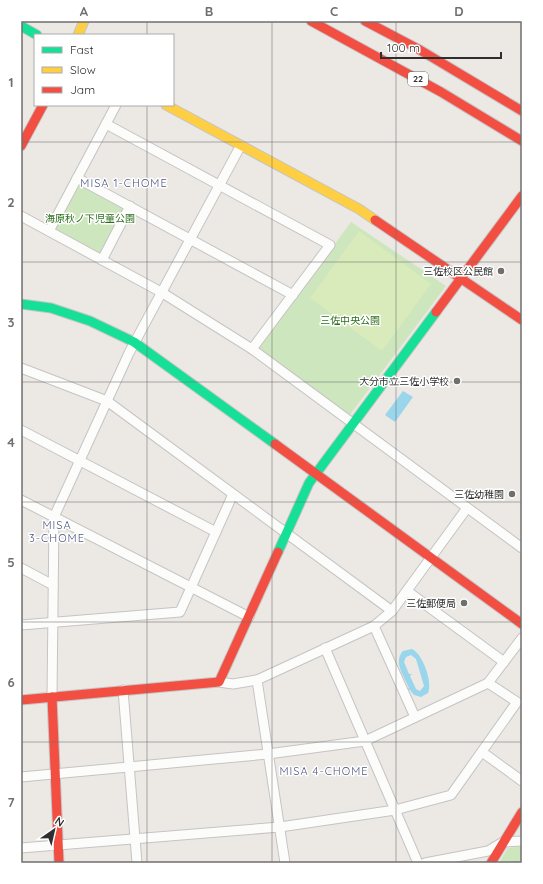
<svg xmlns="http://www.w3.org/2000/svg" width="543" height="884" viewBox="0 0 543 884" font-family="Quicksand,'Noto Sans JP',sans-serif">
	<rect width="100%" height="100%" fill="#ece8e4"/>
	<g fill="#cee6be">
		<polygon points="81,183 125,206 125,211 102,252 99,254 55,231 55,226 78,184"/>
		<polygon points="351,222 446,286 349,416 259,350 259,347"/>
		<polygon points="522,846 522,863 499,863 508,848"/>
	</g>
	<polygon fill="#d9eabb" points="359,231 431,284 382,351 310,298"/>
	<g fill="#99d6ec" fill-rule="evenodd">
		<polygon points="403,391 413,397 395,422 385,415"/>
		<path d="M 412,649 C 423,654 433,683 428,693 L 421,697 L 414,695 L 410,690 L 407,689 L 409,688 C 404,676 393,662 403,651 ZM 411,655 L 416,659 L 424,686 L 420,691 L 416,689 L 410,676 L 412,674 L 409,674 L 404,662 L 406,657 Z"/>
	</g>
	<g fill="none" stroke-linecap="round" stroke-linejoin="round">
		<polyline stroke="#99d6ec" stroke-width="2.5" points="511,863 516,862 522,863"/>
		<g stroke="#c5c4c5" stroke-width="11">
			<g id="street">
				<polyline points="106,124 330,245 252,349"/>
				<polyline points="77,178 293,295"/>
				<polyline points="21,216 161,292 252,349 522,548"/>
				<polyline points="49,231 116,105"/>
				<polyline points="102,260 130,206"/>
				<polyline points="21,368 107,401 392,611"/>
				<polyline points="21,430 216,532"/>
				<polyline points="21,500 249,617"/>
				<polyline points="21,568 53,585"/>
				<polyline points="407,591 504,662"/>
				<polyline points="21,625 180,612 233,494"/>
				<polyline points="374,626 415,717"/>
				<polyline points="325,648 418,863"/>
				<polyline points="257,680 285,863"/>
				<polyline points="219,682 233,684 257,680 374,626 392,611 467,508"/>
				<polyline points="123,690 137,863"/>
				<polyline points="52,697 54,517 129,353 241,145"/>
				<polyline points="482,752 522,781"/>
				<polyline points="21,777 268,754 365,741 488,683"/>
				<polyline points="21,848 280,827 395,810 451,795 517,702 488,683 522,638"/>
				<polyline points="425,863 488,851 503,842 522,841"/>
			</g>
		</g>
		<g stroke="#c5c4c5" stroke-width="11">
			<g id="fast">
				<polyline points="21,26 37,35"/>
				<polyline points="21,304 51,308 90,321 134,342 275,444"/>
				<polyline points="278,552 309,483 436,312"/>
			</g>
		</g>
		<g stroke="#c5c4c5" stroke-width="11">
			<g id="slow">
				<polyline points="78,35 84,21"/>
				<polyline points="166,105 359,209 375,220"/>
			</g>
		</g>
		<g stroke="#c5c4c5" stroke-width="11">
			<g id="jam">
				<polyline points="311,21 441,92 522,141"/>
				<polyline points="365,21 420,50 522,111"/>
				<polyline points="21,146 43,105"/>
				<polyline points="375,220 522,320"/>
				<polyline points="436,312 522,196"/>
				<polyline points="275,444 522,624"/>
				<polyline points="52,697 59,863"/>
				<polyline points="21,700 219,682 278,552"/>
				<polyline points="491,863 522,812"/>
			</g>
		</g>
		<use href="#street" stroke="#fcfcfb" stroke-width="9"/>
		<use href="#fast" stroke="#16e098" stroke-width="9"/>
		<use href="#slow" stroke="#ffcf43" stroke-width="9"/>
		<use href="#jam" stroke="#f24e42" stroke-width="9"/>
	</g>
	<path fill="none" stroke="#706f6e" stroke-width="1" stroke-opacity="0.55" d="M 147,21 L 147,35M 272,21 L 272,863M 396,21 L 396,863M 147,105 L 147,863M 21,142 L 522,142M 21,262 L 522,262M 21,382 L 522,382M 21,502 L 522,502M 21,622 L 522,622M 21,742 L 522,742"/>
	<g fill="#706f6e" stroke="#fff" stroke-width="1.5">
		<circle cx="501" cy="271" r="4"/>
		<circle cx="457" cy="381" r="4"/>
		<circle cx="512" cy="494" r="4"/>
		<circle cx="464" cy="603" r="4"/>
	</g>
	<g text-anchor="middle" stroke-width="3" stroke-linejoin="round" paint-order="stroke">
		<rect fill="#fff" stroke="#6d6d6d" stroke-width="1" x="408" y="72" width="20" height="14" rx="3"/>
		<g font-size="9" font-weight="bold" fill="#2e2e2e">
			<text x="418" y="82">22</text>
		</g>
		<g font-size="10" fill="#2c6e1b" stroke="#fff">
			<text x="90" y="222">海原秋ノ下児童公園</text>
			<text x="350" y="324">三佐中央公園</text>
		</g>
		<g font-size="10" fill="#2e2e2e" stroke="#fff" text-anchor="end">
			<text x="493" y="275">三佐校区公民館</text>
			<text x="449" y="385">大分市立三佐小学校</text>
			<text x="504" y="498">三佐幼稚園</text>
			<text x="456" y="607">三佐郵便局</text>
		</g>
		<g font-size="11" letter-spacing="1" fill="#4d5680" stroke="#fff">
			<text x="124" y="187">MISA 1-CHOME</text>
			<text x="57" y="529">MISA<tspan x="57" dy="13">3-CHOME</tspan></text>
			<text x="324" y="775">MISA 4-CHOME</text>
		</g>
	</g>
	<rect width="543" height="884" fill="none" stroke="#ffffff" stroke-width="44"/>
	<rect x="34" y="34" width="140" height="72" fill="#ffffff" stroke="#ababab"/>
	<rect x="42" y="47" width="20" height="6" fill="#16e098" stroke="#ababab"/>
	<text x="70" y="54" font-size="12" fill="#2e2e2e">Fast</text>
	<rect x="42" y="67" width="20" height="6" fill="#ffcf43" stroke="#ababab"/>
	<text x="70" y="74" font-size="12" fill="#2e2e2e">Slow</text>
	<rect x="42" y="87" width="20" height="6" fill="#f24e42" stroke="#ababab"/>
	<text x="70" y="94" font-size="12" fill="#2e2e2e">Jam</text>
	<g transform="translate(54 830) rotate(34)" stroke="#ffffff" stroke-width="3" paint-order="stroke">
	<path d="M0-3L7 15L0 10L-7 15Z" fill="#2e2e2e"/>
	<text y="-6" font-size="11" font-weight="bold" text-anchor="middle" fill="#2e2e2e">N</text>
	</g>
	<path d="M381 52v6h120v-6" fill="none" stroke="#2e2e2e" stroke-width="2"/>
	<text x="387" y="52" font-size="12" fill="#2e2e2e" stroke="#ffffff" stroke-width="3" paint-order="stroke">100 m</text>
	<rect x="22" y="22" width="499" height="840" fill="none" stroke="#706f6e" stroke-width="1.5"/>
	<g font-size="13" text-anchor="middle" font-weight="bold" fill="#706f6e">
		<text x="84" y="16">A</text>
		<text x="209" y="16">B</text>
		<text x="334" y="16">C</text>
		<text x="459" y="16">D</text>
		<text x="11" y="87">1</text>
		<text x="11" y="207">2</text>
		<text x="11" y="327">3</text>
		<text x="11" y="447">4</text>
		<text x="11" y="567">5</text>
		<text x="11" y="687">6</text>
		<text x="11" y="807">7</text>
	</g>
</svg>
